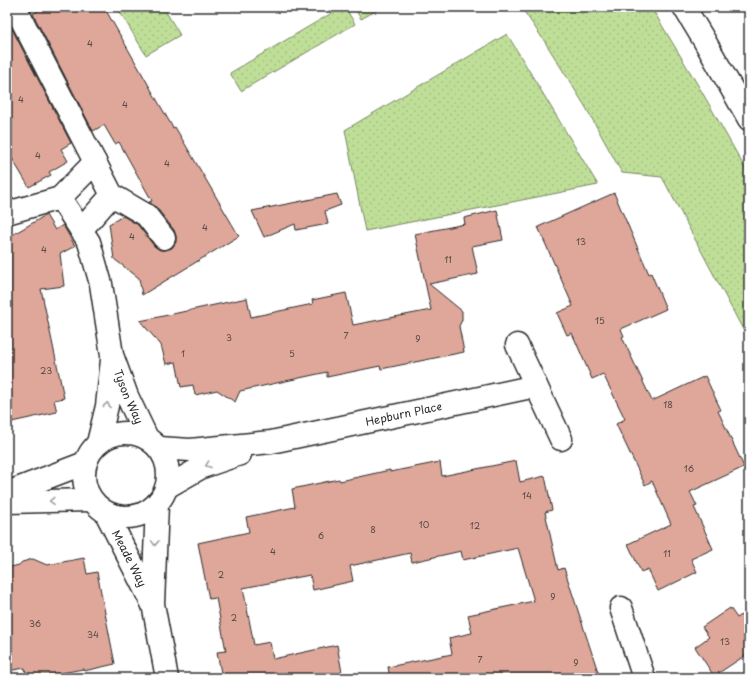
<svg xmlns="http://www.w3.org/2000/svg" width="756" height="685" viewBox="0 0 756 685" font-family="'Playpen Sans',sans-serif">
	<defs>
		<pattern id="grass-dots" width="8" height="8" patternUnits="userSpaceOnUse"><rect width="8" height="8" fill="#bfdf98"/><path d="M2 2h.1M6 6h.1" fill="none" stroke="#a4c083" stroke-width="1.8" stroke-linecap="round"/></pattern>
	</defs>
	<rect width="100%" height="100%" fill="#fff"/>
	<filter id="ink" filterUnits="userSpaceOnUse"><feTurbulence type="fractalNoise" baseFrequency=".025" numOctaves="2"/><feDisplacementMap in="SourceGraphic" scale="8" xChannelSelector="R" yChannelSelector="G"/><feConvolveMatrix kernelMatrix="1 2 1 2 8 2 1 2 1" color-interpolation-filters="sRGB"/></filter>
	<g filter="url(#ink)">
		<g fill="url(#grass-dots)" stroke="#758562">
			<polygon points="117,7 163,7 180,35 146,55"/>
			<polygon points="342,7 345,7 355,24 241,91 230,73"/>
			<polygon points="354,7 383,7 361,19"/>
			<polygon points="521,7 651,7 702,92 749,175 749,341 662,177 622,173 585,106 545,42"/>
			<polygon points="507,34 598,185 365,231 345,130"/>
		</g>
		<g fill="#dfa79a" stroke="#2b2b2b">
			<polygon points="43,7 104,7 173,128 175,127 239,236 142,295 139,278 114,259 109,224 123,216 138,225 154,246 160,250 166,250 172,248 176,242 176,236 174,230 156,207 149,202 152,201 119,142 115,144 104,125 93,131 33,14"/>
			<polygon points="12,29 71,143 61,149 68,161 49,172 51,175 29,187 7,150 7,33"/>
			<polygon points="614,193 649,274 651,273 666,309 621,329 624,336 622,337 652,401 705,376 721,410 718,411 744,467 690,492 697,506 694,507 713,549 691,559 697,572 658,591 648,569 641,572 628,544 671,524 652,481 645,485 616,424 625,419 603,374 592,379 572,333 567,335 557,313 573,306 538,227"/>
			<polygon points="337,194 341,205 325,211 328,224 296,230 295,224 264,237 252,211"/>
			<polygon points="497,210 503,240 472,246 478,274 429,284 462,311 462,320 459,326 464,352 381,369 380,366 327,377 327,372 240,391 235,402 217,390 195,395 193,385 181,387 176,362 166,364 161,345 140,321 247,298 251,317 313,304 312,300 346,293 353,325 431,310 415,234 465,224 464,218"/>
			<polygon points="46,215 55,230 63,225 75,246 60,254 64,286 41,289 64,398 54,400 57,412 7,423 7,238"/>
			<polygon points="516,461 520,482 545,476 552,510 545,512 558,570 564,568 600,678 390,678 388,667 452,654 449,638 472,633 468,615 534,601 518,548 463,560 461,551 412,562 410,553 350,566 353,581 313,590 310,575 243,588 254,645 270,642 273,659 337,645 343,678 222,678 217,652 226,651 216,598 209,599 198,543 249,532 246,517 295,507 292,489 339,479 340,481 390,470 390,472 440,462 442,476"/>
			<polygon points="84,558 87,574 97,572 115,664 84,671 83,669 36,678 27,678 25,668 7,671 7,568 19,565 22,562 33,559 47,565"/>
			<polygon points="730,608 737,618 749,610 749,653 714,676 695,647 709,637 702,627"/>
		</g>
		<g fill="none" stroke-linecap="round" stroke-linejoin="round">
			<g stroke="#2b2b2b" stroke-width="25">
				<g id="minor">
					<polyline points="15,7 112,195 146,215 164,238"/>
					<polyline points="684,7 704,40 749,119"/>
					<path id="s1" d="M 60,198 L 89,242 L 101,284 L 112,355 L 127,396 L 147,438"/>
					<polyline points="7,213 60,198 95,162"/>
					<polyline points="81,230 112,195"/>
					<polyline points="517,345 561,439"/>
					<circle cx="126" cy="475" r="42"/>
					<polyline points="98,443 107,406 112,360"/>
					<path id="s2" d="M 159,448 L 190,450 L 271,442 L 536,386"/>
					<polyline points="167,487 202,467 240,454"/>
					<polyline points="7,493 85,463"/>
					<polyline points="7,502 90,500"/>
					<polyline points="157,504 153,604 167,678"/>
					<path id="s3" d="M 106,513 L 152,603"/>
					<polyline points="621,608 644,678"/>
				</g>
			</g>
			<use href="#minor" stroke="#fff" stroke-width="22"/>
		</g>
		<defs><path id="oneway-chevron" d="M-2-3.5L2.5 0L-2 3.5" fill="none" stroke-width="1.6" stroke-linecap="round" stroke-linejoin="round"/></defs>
		<g stroke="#a0a0a0">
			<use href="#oneway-chevron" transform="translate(107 405) rotate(-80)"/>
			<use href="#oneway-chevron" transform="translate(208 465) rotate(160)"/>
			<use href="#oneway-chevron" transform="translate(52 501) rotate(178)"/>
			<use href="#oneway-chevron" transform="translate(155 543) rotate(92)"/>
		</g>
	</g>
	<g text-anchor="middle" stroke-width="3.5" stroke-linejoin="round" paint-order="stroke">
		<g font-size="9" fill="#584a47">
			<text x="90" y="47">4</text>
			<text x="21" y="103">4</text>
			<text x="125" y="108">4</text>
			<text x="38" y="159">4</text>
			<text x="167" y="167">4</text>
			<text x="205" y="231">4</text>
			<text x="132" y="240">4</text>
			<text x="581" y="245">13</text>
			<text x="44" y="253">4</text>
			<text x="448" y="263">11</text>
			<text x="600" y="324">15</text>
			<text x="346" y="339">7</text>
			<text x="229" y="341">3</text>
			<text x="418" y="342">9</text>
			<text x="183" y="357">1</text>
			<text x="292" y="357">5</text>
			<text x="46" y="374">23</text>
			<text x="668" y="408">18</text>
			<text x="689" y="472">16</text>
			<text x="527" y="499">14</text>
			<text x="424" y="528">10</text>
			<text x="475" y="529">12</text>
			<text x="373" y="533">8</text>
			<text x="321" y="539">6</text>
			<text x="273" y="555">4</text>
			<text x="667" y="557">11</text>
			<text x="221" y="578">2</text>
			<text x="553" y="600">9</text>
			<text x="234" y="621">2</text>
			<text x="35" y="627">36</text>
			<text x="93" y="638">34</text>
			<text x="725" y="645">13</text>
			<text x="480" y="663">7</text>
			<text x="576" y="666">9</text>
		</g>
		<g font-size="11" fill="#2b2b2b" stroke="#fff">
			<text dy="4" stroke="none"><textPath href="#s1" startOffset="213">Tyson Way</textPath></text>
			<text dy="4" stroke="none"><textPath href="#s2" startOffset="248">Hepburn Place</textPath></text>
			<text dy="4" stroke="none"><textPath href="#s3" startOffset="51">Meade Way</textPath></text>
		</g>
	</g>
	<rect width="756" height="685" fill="none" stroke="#fff" stroke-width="24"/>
	<rect x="12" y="12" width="732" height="661" fill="none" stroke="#2b2b2b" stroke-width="1.5" filter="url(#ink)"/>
</svg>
